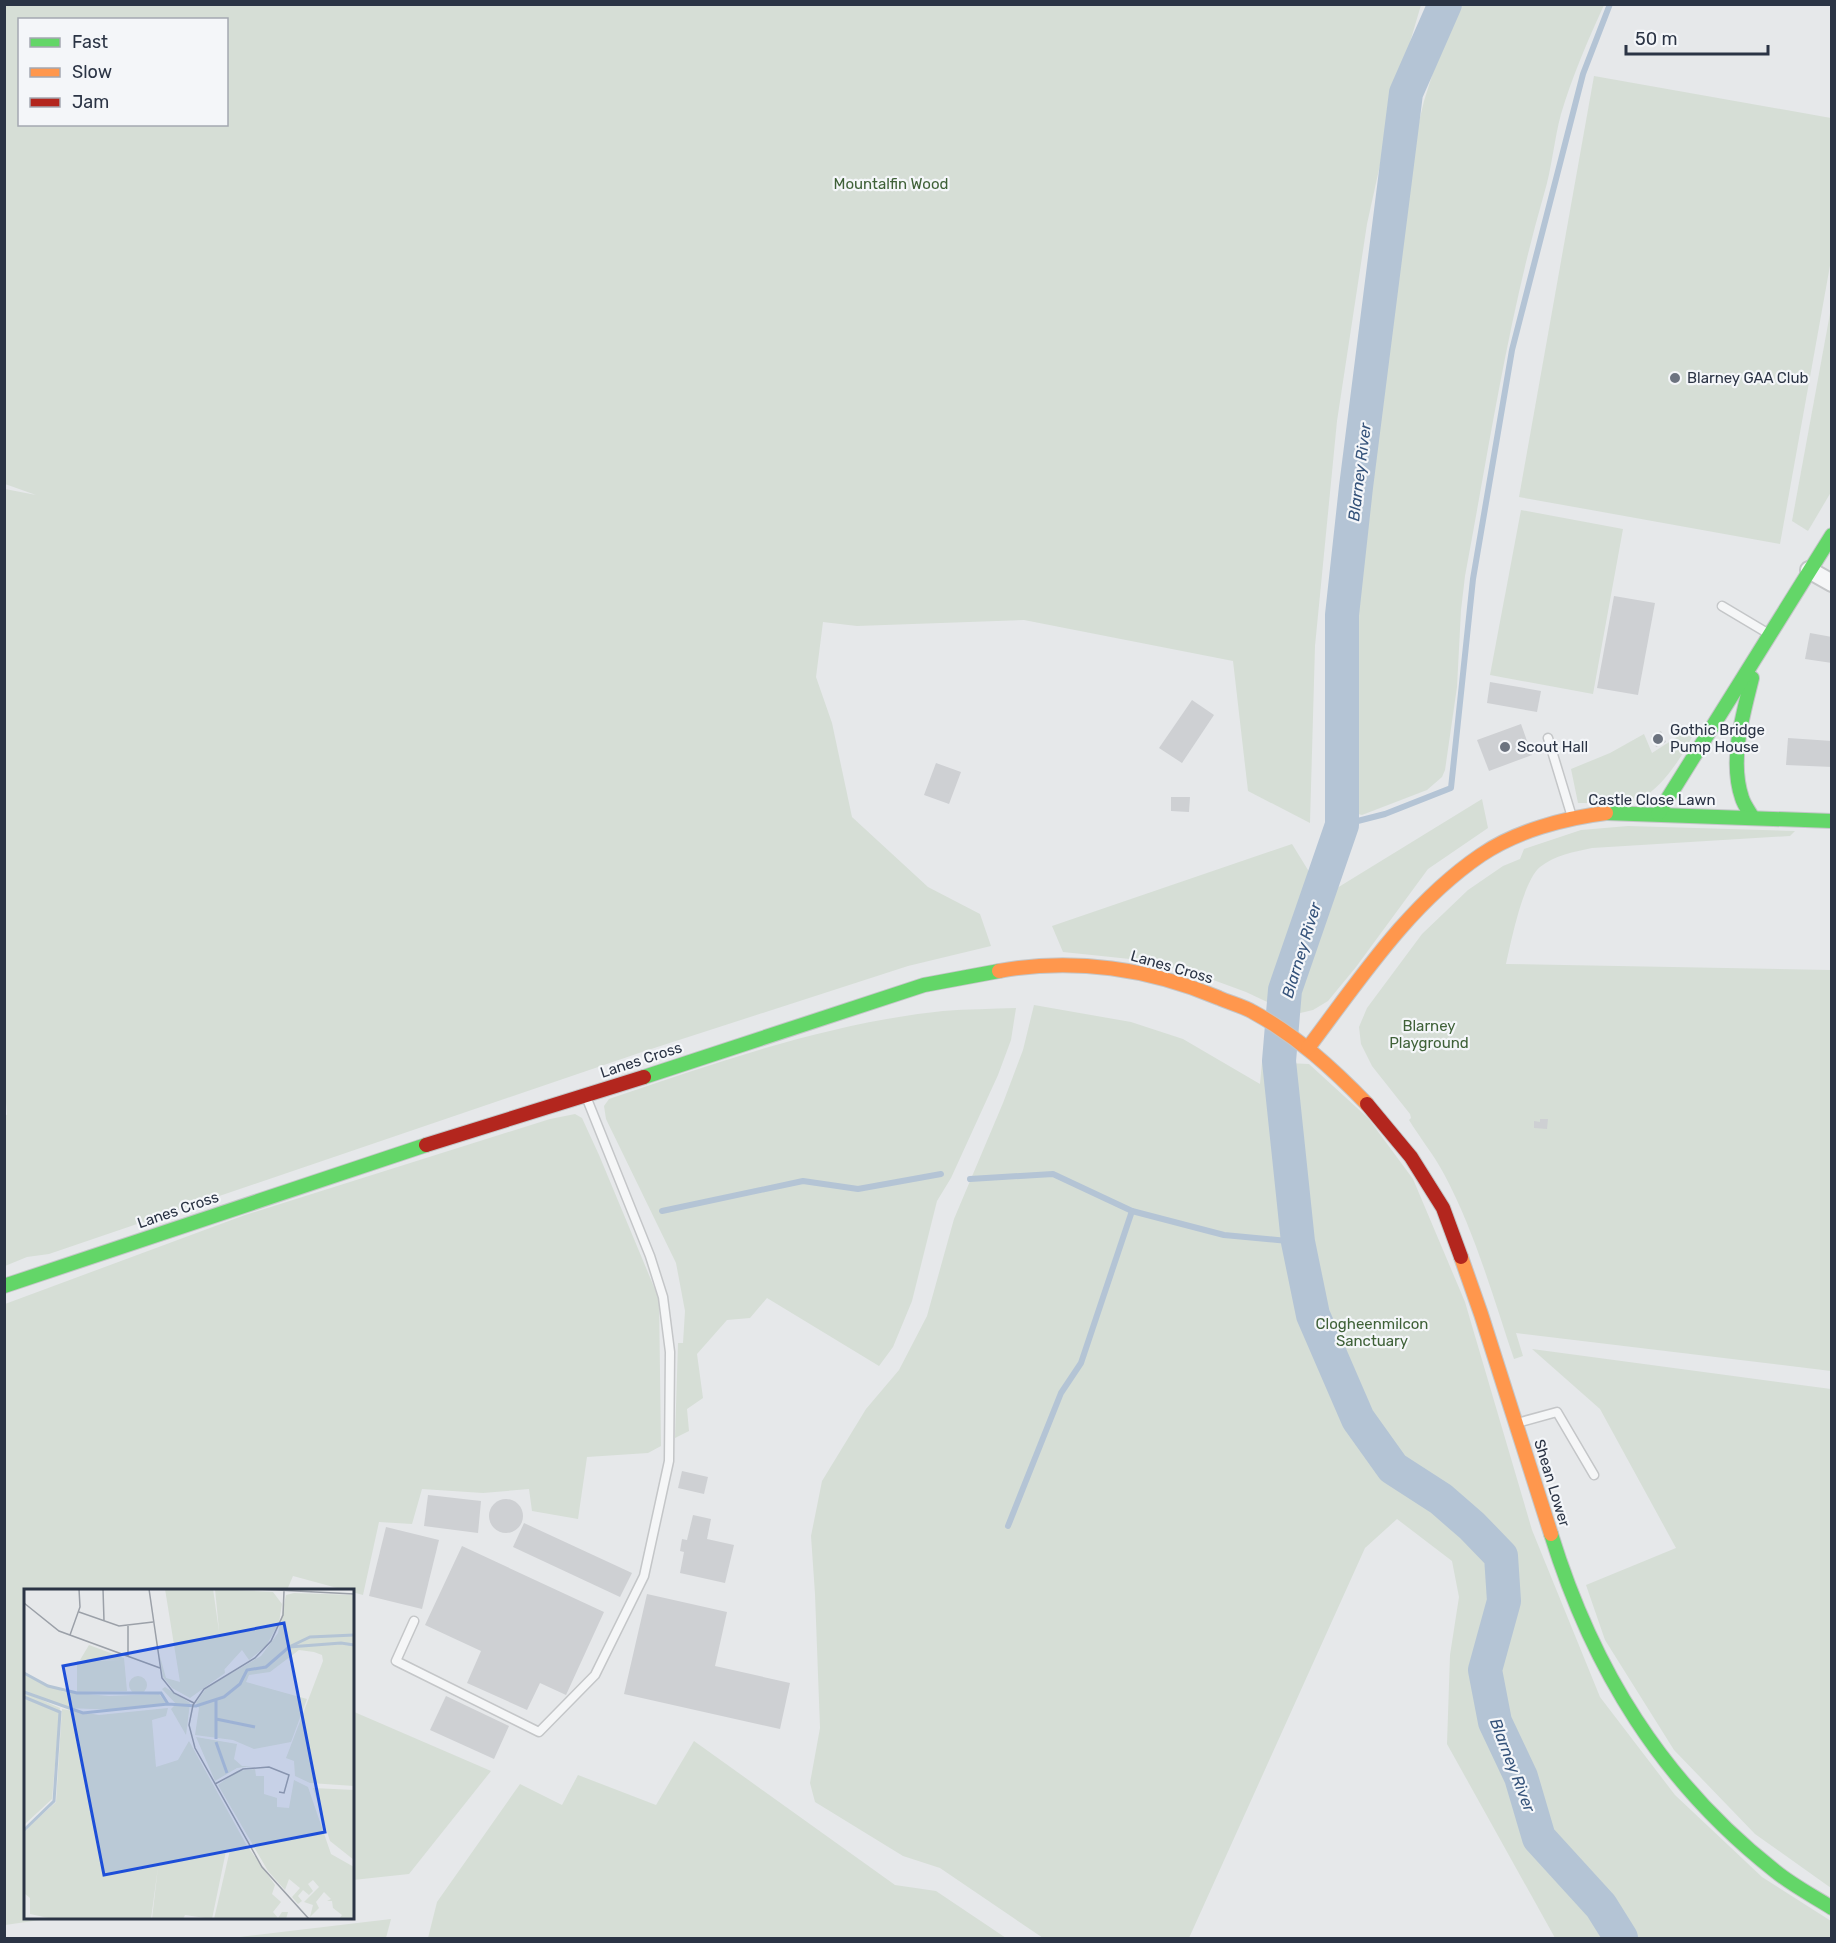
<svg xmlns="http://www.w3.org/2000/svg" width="1836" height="1943" viewBox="0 0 1836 1943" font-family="Rubik,sans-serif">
	<rect width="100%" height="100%" fill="#e6e8ea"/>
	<g fill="#d6ded6" fill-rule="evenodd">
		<path d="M 5,4 L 1421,5 L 1398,83 L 1367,224 L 1337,421 L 1315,646 L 1310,823 L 1248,791 L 1233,661 L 1024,620 L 857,626 L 823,622 L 816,677 L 832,723 L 852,817 L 928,887 L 980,914 L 991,946 L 908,966 L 645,1051 L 49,1254 L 27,1257 L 5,1266 L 5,1114 L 7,1115 L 4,1075 L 5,489 L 36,495 L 5,484 ZM 20,20 L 226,20 L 226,124 L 20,124 Z"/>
		<path d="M 1459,5 L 1604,5 C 1588,40 1572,77 1561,114 C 1554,140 1552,168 1544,194 C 1508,319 1489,448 1465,576 L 1461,610 L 1457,687 L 1445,770 L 1442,777 L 1427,790 L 1362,815 L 1350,812 L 1347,806 L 1350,777 L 1349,705 L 1355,569 L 1365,496 L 1367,422 L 1396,285 L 1418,126 L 1424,101 L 1442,44 Z"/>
		<polygon points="1594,76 1831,118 1831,260 1780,544 1519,497"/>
		<polygon points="1831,308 1831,492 1808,531 1792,521"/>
		<polygon points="1521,510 1623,529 1593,694 1490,675"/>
		<path d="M 1697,724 C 1690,747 1663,787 1642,798 C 1626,806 1595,803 1578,803 L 1571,769 L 1610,753 L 1644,734 L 1652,753 Z"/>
		<polygon points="1482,799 1488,828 1428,869 1356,967 1328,1001 1313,1010 1296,1014 1284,1010 1246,992 1197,974 1130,959 1063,952 1052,926 1292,844 1324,896"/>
		<path d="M 1628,826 L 1795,831 L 1790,836 L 1592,848 C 1574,852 1555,855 1540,867 C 1523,881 1511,942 1506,964 L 1831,970 L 1831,1371 L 1516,1333 L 1523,1356 L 1514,1359 C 1493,1297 1475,1232 1444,1174 C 1434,1155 1420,1138 1409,1120 L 1411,1118 L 1410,1114 L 1372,1066 L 1361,1044 L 1359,1027 L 1367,1008 L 1422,934 L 1468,890 L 1503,866 L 1520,859 L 1524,849 L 1581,830 Z"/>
		<polygon points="1034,1005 1131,1022 1183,1039 1260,1084 1262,1062 1309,1064 1368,1118 1413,1179 1465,1302 1532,1530 1600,1697 1675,1795 1762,1877 1831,1921 1831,1938 1555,1938 1447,1744 1450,1655 1459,1597 1452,1561 1397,1519 1365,1548 1189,1938 1043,1938 940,1868 903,1856 815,1802 810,1783 820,1728 815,1594 811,1536 822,1481 866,1409 899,1370 927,1316 954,1219 1003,1103 1023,1050"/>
		<path d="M 1016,1008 L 1011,1040 L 998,1075 L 951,1178 L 937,1201 L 912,1301 L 893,1347 L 879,1366 L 767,1298 L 750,1318 L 727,1320 L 697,1354 L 703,1398 L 687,1409 L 689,1431 L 675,1438 L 678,1343 L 683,1343 L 685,1311 L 676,1263 L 606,1119 L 604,1106 L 609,1099 C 717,1062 829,1023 943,1011 C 967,1009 992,1009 1016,1008 Z"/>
		<polygon points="575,1114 582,1118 599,1155 659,1299 661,1446 648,1453 587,1457 578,1519 532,1511 529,1489 483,1493 422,1489 412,1524 379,1522 363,1595 293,1576 287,1590 26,1590 26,1918 54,1918 5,1925 5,1304 245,1215 550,1119"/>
		<polygon points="1532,1349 1831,1389 1831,1888 1755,1834 1674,1750 1605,1640 1586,1585 1676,1548 1600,1409"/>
		<polygon points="352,1711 491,1771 409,1874 353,1880"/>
		<polygon points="694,1741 895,1885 936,1891 1006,1938 428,1938 437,1902 520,1784 562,1805 578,1775 656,1805"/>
		<polygon points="391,1919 386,1938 231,1938"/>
	</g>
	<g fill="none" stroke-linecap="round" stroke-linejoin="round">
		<g stroke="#b4c4d5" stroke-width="6">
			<polyline points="1342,825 1385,814 1451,788 1473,579 1512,350 1583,74 1610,4"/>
			<polyline points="970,1179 1053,1174 1132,1211 1224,1235 1298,1242"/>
			<polyline points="662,1211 803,1181 858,1189 941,1174"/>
			<polyline points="1008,1526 1061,1393 1081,1363 1132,1211"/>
		</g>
		<polyline stroke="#b4c4d5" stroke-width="34" points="1445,4 1406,93 1356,487 1342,615 1342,825 1285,990 1279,1061 1298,1242 1313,1315 1358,1419 1393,1468 1441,1499 1472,1526 1501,1556 1504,1601 1485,1670 1495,1722 1521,1777 1539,1838 1601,1906 1621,1938"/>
	</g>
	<g fill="#ced0d3">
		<polygon points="1614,596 1655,603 1638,695 1597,688"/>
		<polygon points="1810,633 1832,637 1832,663 1805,659"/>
		<polygon points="1490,682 1541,691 1537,712 1487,703"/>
		<polygon points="1192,700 1214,715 1182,763 1159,748"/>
		<polygon points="1521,724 1532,755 1489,771 1477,740"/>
		<polygon points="1661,731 1666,742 1656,747 1651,736"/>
		<polygon points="1788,738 1832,741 1832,767 1786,765"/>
		<polygon points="936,763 961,772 949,804 924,795"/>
		<polygon points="1171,797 1190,797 1189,812 1171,811"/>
		<polygon points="1540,1119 1548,1119 1547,1129 1534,1128 1534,1121 1540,1122"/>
		<polygon points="682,1471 708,1477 704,1494 678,1488"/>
		<polygon points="428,1495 481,1501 478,1533 424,1526"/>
		<circle cx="506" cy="1516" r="17"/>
		<polygon points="693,1515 711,1519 707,1539 734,1545 725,1583 680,1573 684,1552 680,1551 682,1539 687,1540"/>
		<polygon points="524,1523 632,1573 620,1597 513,1547"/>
		<polygon points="386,1527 439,1540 422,1609 369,1596"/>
		<polygon points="462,1546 604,1612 566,1695 540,1683 527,1710 467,1683 481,1651 425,1625"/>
		<polygon points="647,1594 727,1612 715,1666 790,1683 780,1729 624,1694"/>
		<polygon points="446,1696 509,1726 494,1759 430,1730"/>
	</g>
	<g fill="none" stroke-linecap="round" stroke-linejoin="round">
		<g stroke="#c4c6c8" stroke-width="11">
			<g id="lane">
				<polyline points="1722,606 1769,634"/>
				<polyline points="1548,738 1572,817"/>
				<polyline points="1517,1423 1557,1412 1594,1475"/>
				<polyline points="414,1621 396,1661 539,1732 595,1675 644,1576 669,1461 670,1352 663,1297 650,1256 587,1099"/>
			</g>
		</g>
		<g stroke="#c4c6c8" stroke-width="20">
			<polyline id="street" points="1809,570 1832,583"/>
		</g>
		<g stroke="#c4c6c8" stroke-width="16">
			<g id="fast">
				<path d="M 1752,678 C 1743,715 1729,760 1742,798 C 1744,805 1749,811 1753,818"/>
				<polyline points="1606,813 1832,821"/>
				<polyline points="1658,814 1832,535"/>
				<polyline points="644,1077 924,985 999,971"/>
				<polyline points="4,1286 426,1145"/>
				<path d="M 1551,1534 C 1593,1670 1662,1782 1775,1871 C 1792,1885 1813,1896 1832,1908"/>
			</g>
		</g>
		<g stroke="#c4c6c8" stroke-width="16">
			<g id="slow">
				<path d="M 999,971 C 1074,957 1150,969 1219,998 C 1230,1003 1243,1006 1253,1012 C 1297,1036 1333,1069 1367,1104"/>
				<path d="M 1308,1048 C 1360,979 1409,904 1481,855 C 1516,831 1565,818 1606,813"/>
				<polyline points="1461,1257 1481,1314 1551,1534"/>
			</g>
		</g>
		<g stroke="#c4c6c8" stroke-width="16">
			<g id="jam">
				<polyline points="1367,1104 1411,1157 1443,1208 1461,1257"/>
				<polyline points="426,1145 644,1077"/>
			</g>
		</g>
		<use href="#lane" stroke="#f5f6f7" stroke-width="8"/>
		<use href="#street" stroke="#f5f6f7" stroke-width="16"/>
		<use href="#fast" stroke="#63d668" stroke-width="14"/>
		<use href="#slow" stroke="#ff974d" stroke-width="14"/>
		<use href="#jam" stroke="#b3261e" stroke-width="14"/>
	</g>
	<g fill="#6c737f" stroke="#f4f6f9" stroke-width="2">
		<circle cx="1675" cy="378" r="6"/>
		<circle cx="1658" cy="739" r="6"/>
		<circle cx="1505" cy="747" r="6"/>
	</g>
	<g text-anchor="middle" stroke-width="4.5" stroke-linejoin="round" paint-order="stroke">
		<g font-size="15" fill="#3f6138" stroke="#f4f6f9">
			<text x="891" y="189">Mountalfin Wood</text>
			<text x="1429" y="1031">Blarney<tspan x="1429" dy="17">Playground</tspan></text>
			<text x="1372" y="1329">Clogheenmilcon<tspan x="1372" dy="17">Sanctuary</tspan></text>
		</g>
		<g font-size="15" fill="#2b3445" stroke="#f4f6f9" text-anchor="start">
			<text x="1687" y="383">Blarney GAA Club</text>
			<text x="1670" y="735">Gothic Bridge<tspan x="1670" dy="17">Pump House</tspan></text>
			<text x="1517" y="752">Scout Hall</text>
		</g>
		<g font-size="15" fill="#2b3445" stroke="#f4f6f9">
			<text x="1652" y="805">Castle Close Lawn</text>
			<text transform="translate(1172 967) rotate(16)" y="5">Lanes Cross</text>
			<text transform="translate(641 1060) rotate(-18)" y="5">Lanes Cross</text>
			<text transform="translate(178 1210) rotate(-19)" y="5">Lanes Cross</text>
			<text transform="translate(1552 1483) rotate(73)" y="5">Shean Lower</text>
		</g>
		<g font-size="16" font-style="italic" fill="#34527a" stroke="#f4f6f9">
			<text transform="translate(1359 472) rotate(-83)" y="6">Blarney River</text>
			<text transform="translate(1301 950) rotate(-73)" y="6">Blarney River</text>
			<text transform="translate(1513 1765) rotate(69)" y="6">Blarney River</text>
		</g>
	</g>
	<g transform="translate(24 1589)">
		<rect width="330" height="330" fill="#e6e8ea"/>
		<path d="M 141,0 L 189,0 L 201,84 L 166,109 L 148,99 L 139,88 L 135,64 L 142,89 L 156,93 ZM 191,0 L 249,3 L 258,15 L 255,34 L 242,57 L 225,71 L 218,61 L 199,82 ZM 270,4 L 330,6 L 330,197 L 286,194 L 271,187 L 270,172 L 262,169 L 299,72 L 298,66 L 290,63 L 275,61 L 246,83 L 225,86 L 222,93 L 283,110 L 267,153 L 230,160 L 209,151 L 171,146 L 175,119 L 172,114 L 182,99 L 237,67 L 254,44 L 262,6 ZM 65,56 L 100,69 L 103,102 L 53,103 L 53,72 L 96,71 L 56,71 ZM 0,85 L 40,103 L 85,107 L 135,105 L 142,114 L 97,121 L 42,119 L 0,102 ZM105 96a9 9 0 1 1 18 0a9 9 0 1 1-18 0ZM 141,98 L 166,114 L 162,146 L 147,120 L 152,115 L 138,100 ZM 0,103 L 36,119 L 28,210 L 0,236 ZM 144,119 L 142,127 L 128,131 L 132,178 L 154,171 L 165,152 L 222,255 L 251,296 L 248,305 L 257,313 L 249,323 L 254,329 L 258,323 L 264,323 L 262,330 L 190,330 L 206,261 L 202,262 L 188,330 L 161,326 L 159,330 L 128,330 L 134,278 L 127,330 L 29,330 L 6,325 L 6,309 L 0,304 L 0,242 L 32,213 L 38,120 L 75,126 ZM 172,148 L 213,155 L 210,170 L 218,177 L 228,177 L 213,179 L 191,192 ZM 231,180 L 232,187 L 240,187 L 240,205 L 253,209 L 253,218 L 265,219 L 270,191 L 284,198 L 307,265 L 330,278 L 330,330 L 315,330 L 318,326 L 309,319 L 308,312 L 303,312 L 307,310 L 300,303 L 292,313 L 295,319 L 286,328 L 289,316 L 280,313 L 295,298 L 289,291 L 284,295 L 289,302 L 285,306 L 279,301 L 274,307 L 278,312 L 274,315 L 268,308 L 276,299 L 265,290 L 261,301 L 244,282 L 194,196 L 213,182 ZM 289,199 L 330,201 L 330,271 L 306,252 Z" fill="#d6ded6"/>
		<path fill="none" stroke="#b4c4d5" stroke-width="3" d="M 265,58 L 286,48 L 330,46M 0,84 L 24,97 L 53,104 L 137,104 L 144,115M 0,103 L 59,124 L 144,115 L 172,117 L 200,108 L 216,95 L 223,81 L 242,78 L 265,58 L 317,54 L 330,56M 0,108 L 36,123 L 30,212 L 0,241M 192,111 L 192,150M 192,130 L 231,138M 192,153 L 203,184"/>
		<path fill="none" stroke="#9ba0a8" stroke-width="1.5" d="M 79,0 L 80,32M 125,0 L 138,89 L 150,104 L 170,114M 234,0 L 330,5M 260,2 L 259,26 L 247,52 L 231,69 L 180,100 L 169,116 L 165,136 L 171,159 L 238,278 L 285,330M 0,14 L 35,42 L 136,79M 55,23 L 95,37 L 129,33M 104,37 L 104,68M 46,46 L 56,18 L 55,0M 191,195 L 219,180 L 245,178 L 265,186 L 260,204 L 255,203"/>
		<path fill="#1d4ed8" fill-opacity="0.15" stroke="#1d4ed8" stroke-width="3" d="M 260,34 L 301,243 L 80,286 L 39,77 Z"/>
		<rect width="330" height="330" fill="none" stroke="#2b3445" stroke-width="3"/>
	</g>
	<rect width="1836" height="1943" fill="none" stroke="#2b3445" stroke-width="12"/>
	<rect x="18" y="18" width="210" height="108" fill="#f4f6f9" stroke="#a4a8b1" stroke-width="1.5"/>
	<rect x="30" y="38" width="30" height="9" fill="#63d668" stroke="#a4a8b1" stroke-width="1.5"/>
	<text x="72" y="48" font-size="18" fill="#2b3445">Fast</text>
	<rect x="30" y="68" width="30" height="9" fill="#ff974d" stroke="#a4a8b1" stroke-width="1.5"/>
	<text x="72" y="78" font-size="18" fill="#2b3445">Slow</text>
	<rect x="30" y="98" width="30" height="9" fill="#b3261e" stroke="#a4a8b1" stroke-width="1.5"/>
	<text x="72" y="108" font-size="18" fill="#2b3445">Jam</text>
	<path d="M1626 45v9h142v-9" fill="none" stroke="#2b3445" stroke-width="3"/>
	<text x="1635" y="45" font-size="18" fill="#2b3445" stroke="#f4f6f9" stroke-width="4.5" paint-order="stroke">50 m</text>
</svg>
